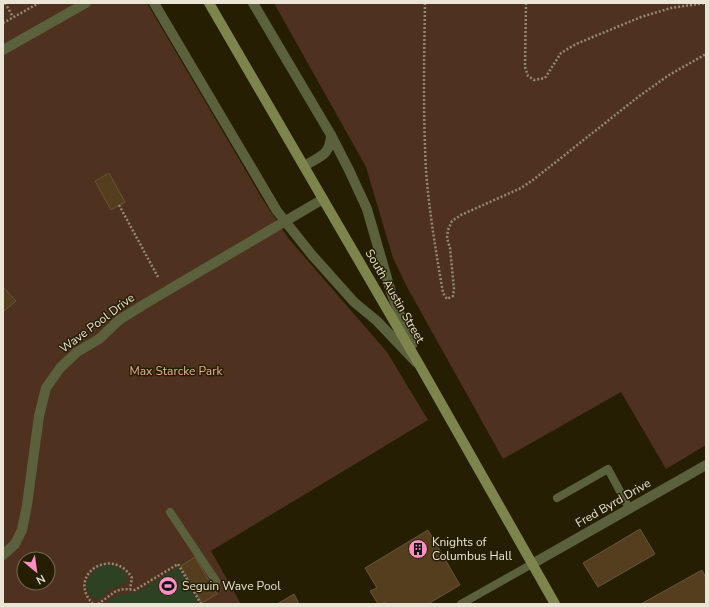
<svg xmlns="http://www.w3.org/2000/svg" width="709" height="607" viewBox="0 0 709 607" font-family="'Nunito Sans',sans-serif">
	<rect width="100%" height="100%" fill="#251e03"/>
	<g fill="#4e311f" fill-rule="evenodd">
		<path d="M 3,3 L 147,3 L 263,200 L 289,239 L 387,352 L 428,420 L 211,551 L 241,604 L 3,604 ZM 24,559 L 48,559 L 48,583 L 24,583 Z"/>
		<polygon points="274,3 706,3 706,445 666,469 621,392 503,459 407,287 393,258 366,167"/>
	</g>
	<g fill="#2d4223">
		<path d="M 105,565 C 114,566 121,567 127,574 L 126,582 L 120,586 L 109,589 L 102,598 L 96,599 L 92,598 L 86,587 C 90,574 92,570 105,565 Z"/>
		<polygon points="178,567 199,604 105,604 112,598 120,594 128,594 139,591"/>
	</g>
	<g fill="#553e1e" stroke="#67553d">
		<polygon points="109,173 125,202 111,210 95,181"/>
		<polygon points="3,287 16,301 3,312"/>
		<polygon points="640,529 655,554 598,587 583,563"/>
		<polygon points="428,530 460,585 428,604 386,604 385,602 382,604 378,604 370,591 377,588 365,568"/>
		<polygon points="195,557 217,594 202,603 181,566"/>
		<polygon points="702,570 706,578 706,604 641,604"/>
		<polygon points="294,594 299,604 277,604"/>
	</g>
	<g fill="none" stroke-linecap="round" stroke-linejoin="round">
		<g stroke="#918b76" stroke-width="2.5" stroke-dasharray="2 2" stroke-linecap="butt">
			<polyline points="5,3 13,17"/>
			<path d="M 425,3 C 424,59 423,114 426,170 C 429,211 436,252 443,293 L 447,299 L 453,296 L 454,289 L 450,248 L 447,238 L 448,230 L 452,221 L 461,215 L 521,188 L 533,180 L 638,97 L 669,75 L 706,54"/>
			<polyline points="526,3 525,67 528,76 534,80 545,78 561,53 576,44 641,17 671,8 705,3"/>
			<polyline points="3,23 39,3"/>
			<polyline points="119,205 158,277"/>
			<path d="M 93,604 C 65,575 113,545 132,578 L 130,589"/>
			<polyline points="98,604 116,591 124,589 135,590 178,564 201,604"/>
		</g>
		<g stroke="#5b603d" stroke-width="8">
			<polyline points="557,498 608,469 629,508"/>
			<polyline points="170,512 216,581"/>
			<polyline points="461,604 532,564"/>
		</g>
		<g stroke="#5b603d" stroke-width="10">
			<polyline points="154,3 277,211 312,255 354,302 377,321 416,362"/>
			<polyline points="253,3 331,135 349,170 367,209 391,292 412,345"/>
			<polyline points="3,50 86,3"/>
			<path d="M 304,166 C 320,156 330,156 331,135"/>
			<polyline points="3,555 15,544 22,530 27,505 39,416 46,388 60,368 77,352 99,339 119,320 148,302 323,199"/>
			<polyline points="532,564 706,465"/>
		</g>
		<polyline stroke="#7e854c" stroke-width="10" points="209,3 420,366 555,604"/>
	</g>
	<defs>
		<g id="building-disc" transform="scale(1)"><circle r="9.5" fill="#fb8fc4" stroke="#251e03"/><path d="M-4-6H4V6H1V3H-1V6H-4ZM-2.5-4.3h1.7v1.8h-1.7ZM.8-4.3h1.7v1.8H.8ZM-2.5-1h1.7V.8h-1.7ZM.8-1h1.7V.8H.8Z" fill="#111"/></g>
		<g id="stadium-disc" transform="scale(1)"><circle r="9.5" fill="#fb8fc4" stroke="#251e03"/><path d="M0-5a6.5 5 0 1 0 0 10a6.5 5 0 1 0 0-10ZM-3.5-1.8h7v3.6h-7Z" fill="#111"/></g>
	</defs>
	<g fill-rule="evenodd">
		<use href="#building-disc" x="418" y="549"/>
		<use href="#stadium-disc" x="168" y="586"/>
	</g>
	<g text-anchor="middle" stroke-width="3" stroke-linejoin="round" paint-order="stroke">
		<g font-size="12" fill="#eae5d5" stroke="#251e03">
			<text transform="translate(395 296) rotate(60)" y="4">South Austin Street</text>
			<text transform="translate(97 323) rotate(-37)" y="4">Wave Pool Drive</text>
			<text transform="translate(613 503) rotate(-30)" y="4">Fred Byrd Drive</text>
		</g>
		<g font-size="12" fill="#edb18b" stroke="#251e03">
			<text x="176" y="375">Max Starcke Park</text>
		</g>
		<g font-size="12" fill="#eae5d5" stroke="#251e03" text-anchor="start">
			<text x="432" y="546">Knights of<tspan x="432" dy="14">Columbus Hall</tspan></text>
			<text x="182" y="590">Seguin Wave Pool</text>
		</g>
	</g>
	<rect width="709" height="607" fill="none" stroke="#eae5d5" stroke-width="8"/>
	<g transform="translate(36 571) rotate(151)"><circle r="19" fill="#251e03" stroke="#746e57"/>
	<path d="M0-3L7 15L0 10L-7 15Z" fill="#fb8fc4"/>
	<text y="-6" font-size="11" font-weight="bold" text-anchor="middle" fill="#eae5d5">N</text>
	</g>
</svg>
